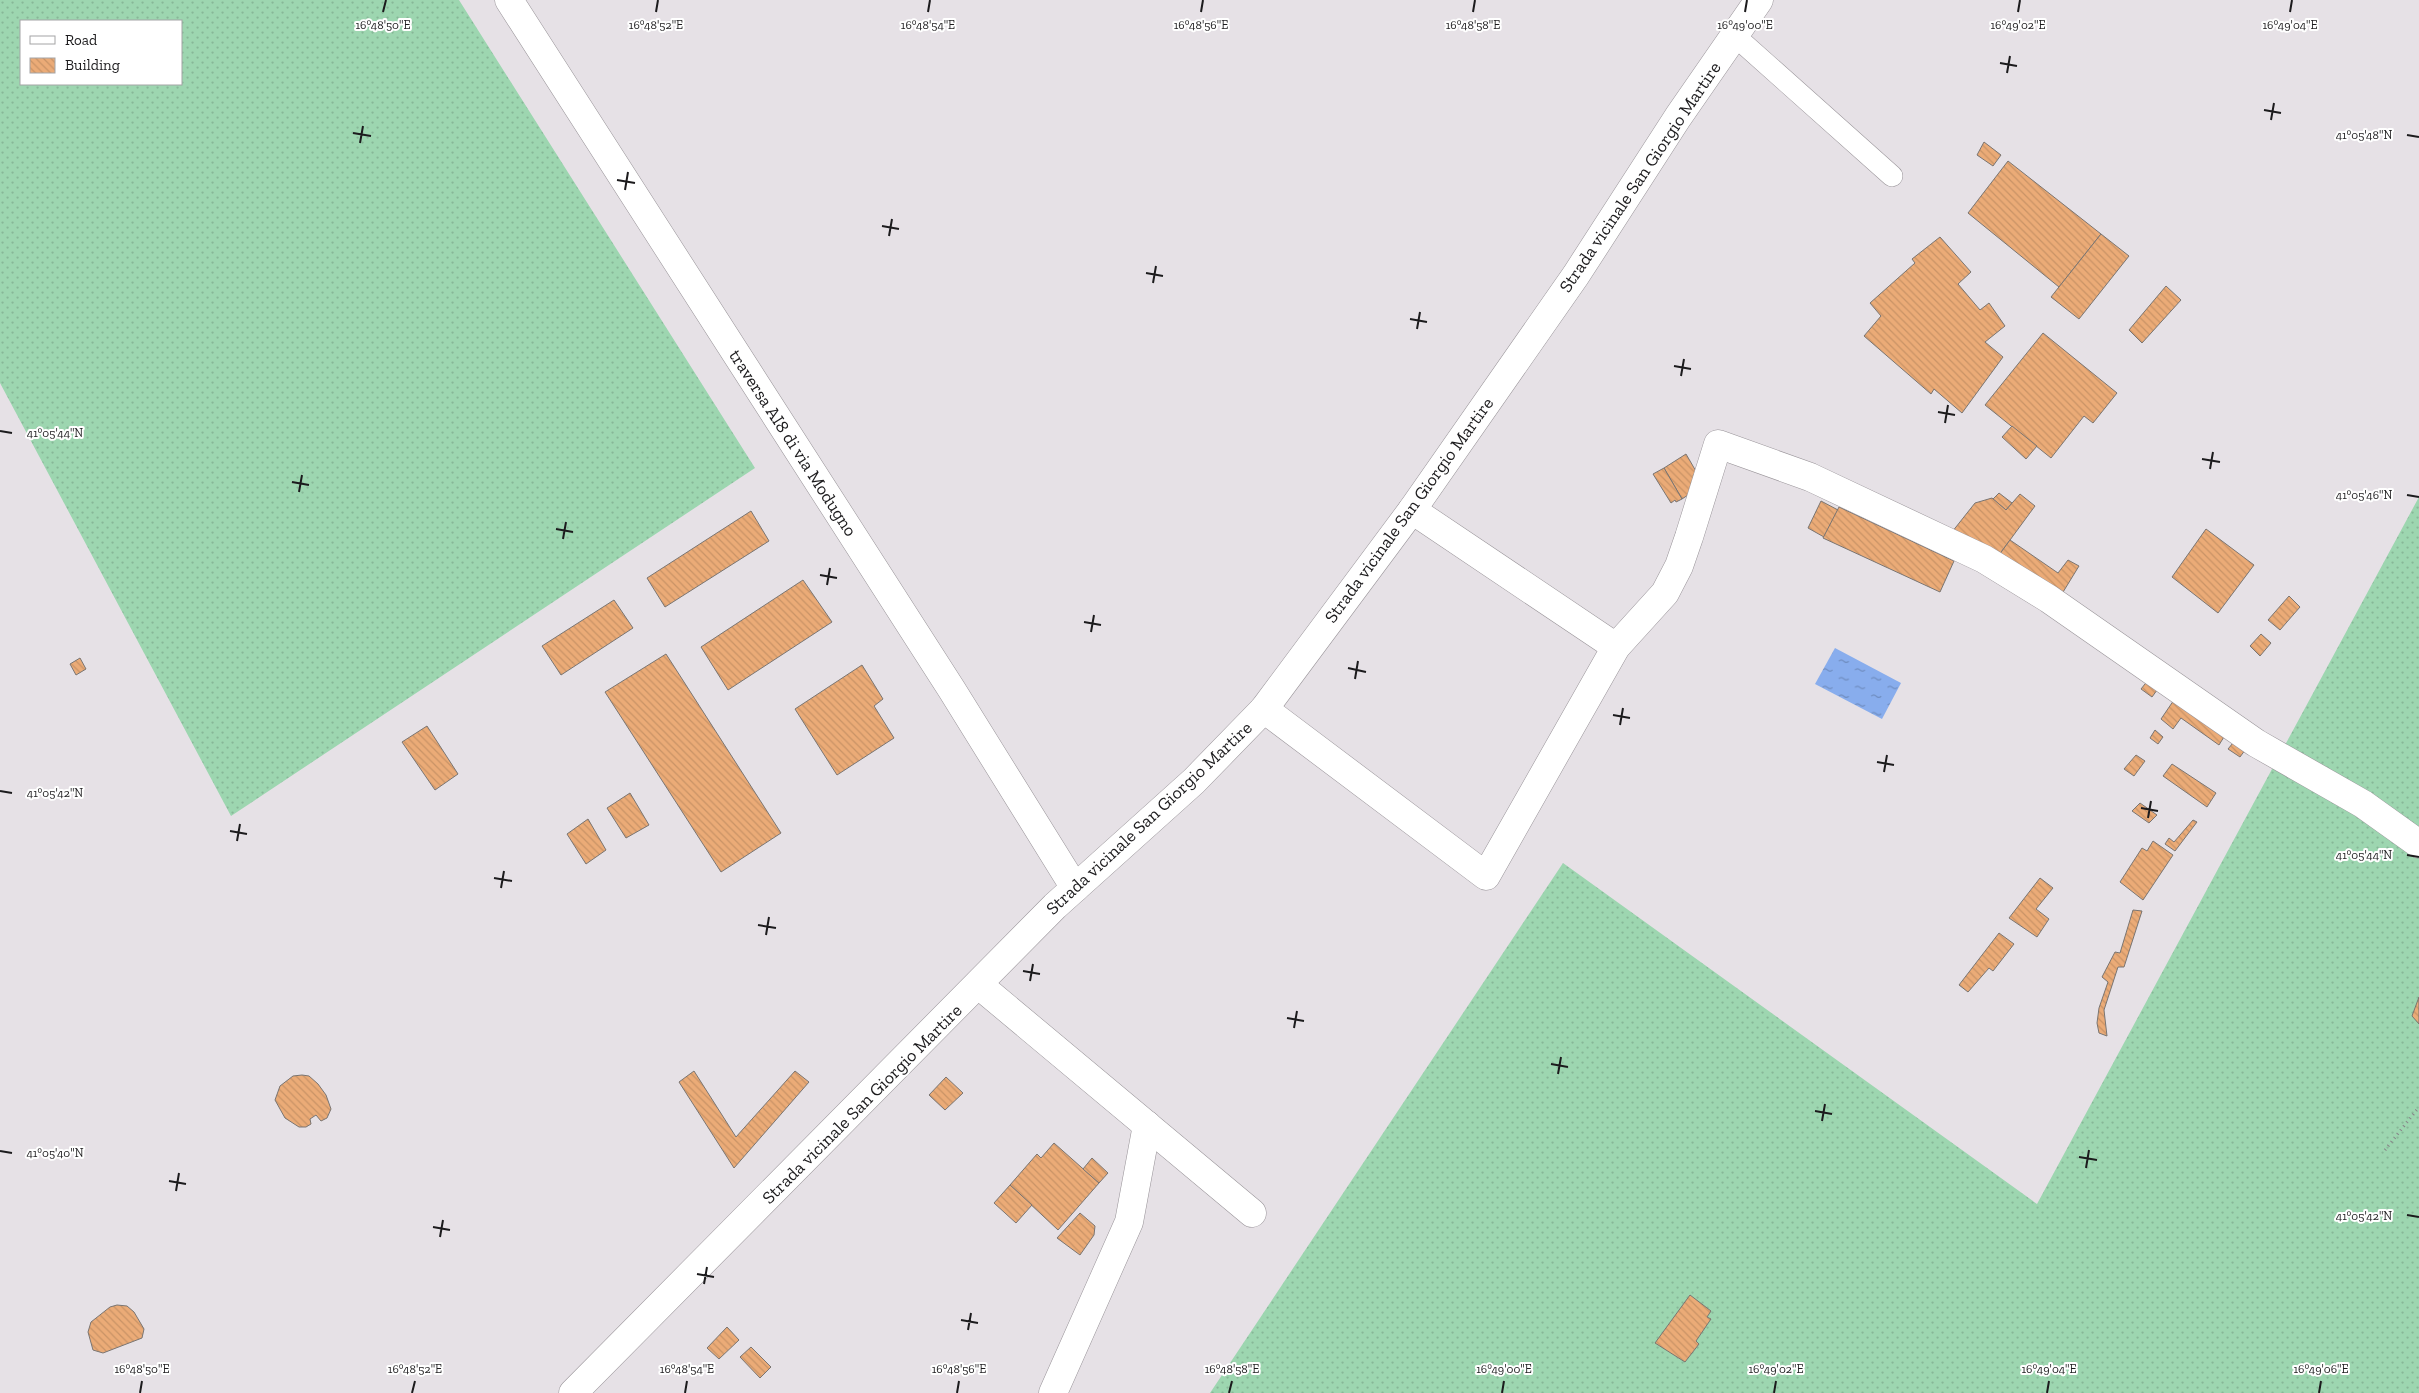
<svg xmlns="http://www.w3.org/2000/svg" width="2419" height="1393" viewBox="0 0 2419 1393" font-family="'Zilla Slab',serif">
	<defs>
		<pattern id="grass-dots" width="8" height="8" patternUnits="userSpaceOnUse" patternTransform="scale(1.25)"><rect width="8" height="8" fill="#9dd6b0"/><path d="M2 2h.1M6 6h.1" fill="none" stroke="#87b797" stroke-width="1.8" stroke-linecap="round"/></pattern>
		<pattern id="water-ripples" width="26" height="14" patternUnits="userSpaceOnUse" patternTransform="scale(1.25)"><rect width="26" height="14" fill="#88aded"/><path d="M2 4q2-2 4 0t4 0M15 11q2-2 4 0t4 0" fill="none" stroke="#6e8cbf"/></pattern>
		<pattern id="building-back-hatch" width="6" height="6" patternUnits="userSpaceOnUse" patternTransform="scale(1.25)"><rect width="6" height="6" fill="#ebab77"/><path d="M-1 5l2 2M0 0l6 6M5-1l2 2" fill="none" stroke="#c99366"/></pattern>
	</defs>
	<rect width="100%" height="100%" fill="#e6e1e6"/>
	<g fill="url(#grass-dots)" fill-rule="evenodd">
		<path d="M 0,0 L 459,0 L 755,468 L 231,816 L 0,383 ZM 181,21 L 181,84 L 21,84 L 21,21 Z"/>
		<polygon points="2419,497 2419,1393 1210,1393 1563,863 2037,1204"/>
	</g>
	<polygon fill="url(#water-ripples)" points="1835,648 1901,683 1882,719 1815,684"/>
	<g fill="url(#building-back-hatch)" stroke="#7a7572">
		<polygon points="1984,142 2001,155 1993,166 1977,155"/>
		<polygon points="2008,161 2101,234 2059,287 1968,213"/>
		<polygon points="2101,234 2129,256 2079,319 2051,297"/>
		<polygon points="1940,237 1971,272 1958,284 1980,310 1989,303 2005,326 1985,342 2003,357 1962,413 1934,389 1931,394 1864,336 1881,316 1870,303 1915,263 1912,259"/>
		<polygon points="2166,286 2181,300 2142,343 2129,330"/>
		<polygon points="2043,333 2117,393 2093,423 2084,416 2051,458 1985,405"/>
		<polygon points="2012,426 2037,446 2026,459 2002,437"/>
		<polygon points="1686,454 1697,473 1693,475 1700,487 1682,499 1664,468"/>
		<polygon points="1664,468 1682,499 1676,502 1675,500 1671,503 1653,474"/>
		<polygon points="1999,493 2012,503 2006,510 1993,499"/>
		<polygon points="2020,494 2035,506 1999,555 1952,532 1975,503 1992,498 2006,510"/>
		<polygon points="1821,501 1838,510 1824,537 1808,528"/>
		<polygon points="1839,507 1954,561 1940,592 1823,538"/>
		<polygon points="751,511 769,541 665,607 647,578"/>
		<polygon points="2206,529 2254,565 2218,613 2172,577"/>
		<polygon points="2010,540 2058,573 2068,560 2079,566 2060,597 1999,555"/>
		<polygon points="803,580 832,622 728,690 701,647"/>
		<polygon points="2289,596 2300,607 2280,630 2268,620"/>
		<polygon points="614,600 633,628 561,675 542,646"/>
		<polygon points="2261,634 2271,643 2260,656 2250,646"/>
		<polygon points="666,654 781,833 721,872 605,692"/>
		<polygon points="80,658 86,669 76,675 70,664"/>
		<polygon points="862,665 883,699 874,706 894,738 837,775 795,709"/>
		<polygon points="2149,679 2160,686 2152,697 2141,689"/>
		<polygon points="2176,697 2227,732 2219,745 2181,718 2173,729 2161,719"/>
		<polygon points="427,726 458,774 435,790 402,742"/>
		<polygon points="2155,730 2163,737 2158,744 2150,738"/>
		<polygon points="2237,738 2248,746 2240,757 2228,749"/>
		<polygon points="2136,755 2145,761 2134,776 2124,769"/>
		<polygon points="2172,764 2216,793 2207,807 2163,776"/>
		<polygon points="630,793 649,825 626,838 607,808"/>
		<polygon points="2140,803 2157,815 2149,823 2132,811"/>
		<polygon points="588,819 606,850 586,864 567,834"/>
		<polygon points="2193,820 2197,822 2175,851 2165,844 2169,838 2174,842"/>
		<polygon points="2153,841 2173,855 2143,900 2120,882 2142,848 2147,851"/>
		<polygon points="2040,878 2053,888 2036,909 2049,919 2037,937 2009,918"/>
		<polygon points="2133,910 2142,911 2124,967 2118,967 2104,1010 2107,1036 2099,1033 2097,1023 2099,1008 2108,982 2102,977 2115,952 2120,953"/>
		<polygon points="1999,933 2014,944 1993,971 1989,968 1968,992 1959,985"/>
		<polygon points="2419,997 2419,1024 2412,1016"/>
		<polygon points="694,1071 736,1137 795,1071 809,1082 734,1168 679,1082"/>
		<polygon points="302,1075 309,1076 318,1084 326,1095 331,1109 327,1118 321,1121 316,1115 310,1119 311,1124 306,1127 299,1127 285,1118 275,1100 280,1086 293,1076"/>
		<polygon points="946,1077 963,1093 945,1110 929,1095"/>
		<polygon points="1054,1143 1099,1183 1058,1230 1010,1185 1037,1154 1041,1158"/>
		<polygon points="1092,1158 1108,1173 1099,1183 1083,1169"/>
		<polygon points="1010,1185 1032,1205 1016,1223 994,1203"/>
		<polygon points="1080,1213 1095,1226 1094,1235 1080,1255 1057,1238"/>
		<polygon points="1690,1295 1711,1311 1707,1317 1711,1319 1696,1341 1699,1344 1685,1362 1655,1343"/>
		<polygon points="117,1305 127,1306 134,1312 144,1329 142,1338 103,1353 93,1350 88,1332 91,1322 110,1307"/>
		<polygon points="727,1327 739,1340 719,1359 707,1348"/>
		<polygon points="751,1347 771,1367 760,1378 740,1357"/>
	</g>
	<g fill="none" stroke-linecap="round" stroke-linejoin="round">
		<g stroke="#999499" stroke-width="22">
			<polyline id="lane" points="1735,36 1892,176"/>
		</g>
		<g stroke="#999499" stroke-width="29">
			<g id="street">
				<polyline points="509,0 952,690 1075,888"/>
				<polyline points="1412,510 1616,647"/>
				<polyline points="1264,709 1486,876 1616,647 1665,593 1679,566 1689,537 1718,444 1810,477 1984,559 2049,599 2256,743 2363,804 2419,844"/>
				<polyline points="979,985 1252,1213"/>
				<polyline points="573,1393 1055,906 1194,781 1264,709 1412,510 1576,275 1678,117 1759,0"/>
				<polyline points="1053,1393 1129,1222 1147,1125"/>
			</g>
		</g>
		<polyline stroke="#878488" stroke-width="3" stroke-dasharray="1 4" stroke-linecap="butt" points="2385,1150 2419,1107"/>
		<use href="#lane" stroke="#fff" stroke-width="21"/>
		<use href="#street" stroke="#fff" stroke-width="28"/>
	</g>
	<path fill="none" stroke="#1c1b1d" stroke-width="2" d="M 383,12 L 386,0M 656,12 L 658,0M 928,12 L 930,0M 1201,12 L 1203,0M 1473,12 L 1475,0M 1745,12 L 1747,0M 2018,12 L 2020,0M 2290,12 L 2292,0M 2000,63 L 2017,66M 2007,73 L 2010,56M 2264,110 L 2281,113M 2271,120 L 2274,103M 353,133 L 371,136M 2407,135 L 2419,137M 360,143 L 363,126M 617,180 L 635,183M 625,190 L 628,172M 882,226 L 899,229M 889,236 L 892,219M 1146,273 L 1163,276M 1153,283 L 1156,266M 1410,319 L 1427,322M 1417,329 L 1420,312M 1674,366 L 1691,369M 1681,376 L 1684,359M 1938,412 L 1955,415M 1945,423 L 1948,405M 0,431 L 12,433M 2202,459 L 2220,462M 2210,469 L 2213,452M 292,482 L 309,485M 299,492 L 302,475M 2407,495 L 2419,497M 556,529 L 573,532M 563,539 L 566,522M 820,575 L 837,578M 827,585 L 830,568M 1084,622 L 1101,625M 1091,632 L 1094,615M 1348,668 L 1366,672M 1355,679 L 1358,661M 1613,715 L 1630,718M 1620,725 L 1623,708M 1877,762 L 1894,765M 1884,772 L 1887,755M 0,791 L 12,793M 2141,808 L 2158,811M 2148,818 L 2151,801M 230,831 L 247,834M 237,841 L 240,824M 2407,855 L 2419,857M 494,878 L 512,881M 501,888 L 504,871M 758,925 L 776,928M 766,935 L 769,917M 1023,971 L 1040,974M 1030,981 L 1033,964M 1287,1018 L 1304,1021M 1294,1028 L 1297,1011M 1551,1064 L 1568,1067M 1558,1074 L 1561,1057M 1815,1111 L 1832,1114M 1822,1121 L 1825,1104M 0,1151 L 12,1153M 2079,1157 L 2097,1160M 2086,1168 L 2089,1150M 169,1181 L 186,1184M 176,1191 L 179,1173M 2407,1215 L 2419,1217M 433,1227 L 450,1230M 440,1237 L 443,1220M 697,1274 L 714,1277M 704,1284 L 707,1267M 961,1320 L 978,1323M 968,1330 L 971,1313M 140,1393 L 142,1381M 412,1393 L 415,1381M 685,1393 L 687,1381M 957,1393 L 959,1381M 1229,1393 L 1232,1381M 1502,1393 L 1504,1381M 1774,1393 L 1776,1381M 2047,1393 L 2049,1381M 2319,1393 L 2321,1381"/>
	<g text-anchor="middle" stroke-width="4" stroke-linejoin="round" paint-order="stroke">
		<g font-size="18" fill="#1c1b1d" stroke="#fff">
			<text transform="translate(1640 177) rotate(-56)" y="6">Strada vicinale San Giorgio Martire</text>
			<text transform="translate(793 443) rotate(57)" y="6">traversa AI8 di via Modugno</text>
			<text transform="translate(1409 510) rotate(-54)" y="6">Strada vicinale San Giorgio Martire</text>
			<text transform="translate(1149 818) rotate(-43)" y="6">Strada vicinale San Giorgio Martire</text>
			<text transform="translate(862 1104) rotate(-45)" y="6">Strada vicinale San Giorgio Martire</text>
		</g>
	</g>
	<g font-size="12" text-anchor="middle" fill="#1c1b1d" stroke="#fff" stroke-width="4" stroke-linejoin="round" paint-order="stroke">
		<text x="383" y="29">16°48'50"E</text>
		<text x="656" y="29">16°48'52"E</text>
		<text x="928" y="29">16°48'54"E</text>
		<text x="1201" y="29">16°48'56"E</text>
		<text x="1473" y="29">16°48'58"E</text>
		<text x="1745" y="29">16°49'00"E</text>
		<text x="2018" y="29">16°49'02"E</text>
		<text x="2290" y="29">16°49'04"E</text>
		<text x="2364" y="139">41°05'48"N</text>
		<text x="55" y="437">41°05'44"N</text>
		<text x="2364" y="499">41°05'46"N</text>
		<text x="55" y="797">41°05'42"N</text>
		<text x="2364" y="859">41°05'44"N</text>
		<text x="55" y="1157">41°05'40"N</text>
		<text x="2364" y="1220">41°05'42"N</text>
		<text x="142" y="1373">16°48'50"E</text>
		<text x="415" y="1373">16°48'52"E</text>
		<text x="687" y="1373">16°48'54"E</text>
		<text x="959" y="1373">16°48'56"E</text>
		<text x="1232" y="1373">16°48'58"E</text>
		<text x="1504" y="1373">16°49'00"E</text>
		<text x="1776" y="1373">16°49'02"E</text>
		<text x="2049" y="1373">16°49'04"E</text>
		<text x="2321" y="1373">16°49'06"E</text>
	</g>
	<rect x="20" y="20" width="162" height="65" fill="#ffffff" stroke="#a4a4a5"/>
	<rect x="30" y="36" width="25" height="8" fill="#ffffff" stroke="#a4a4a5"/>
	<text x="65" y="45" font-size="15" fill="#1c1b1d">Road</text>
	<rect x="30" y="58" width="25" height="15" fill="url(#building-back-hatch)" stroke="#a4a4a5"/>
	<text x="65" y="70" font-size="15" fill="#1c1b1d">Building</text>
</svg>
